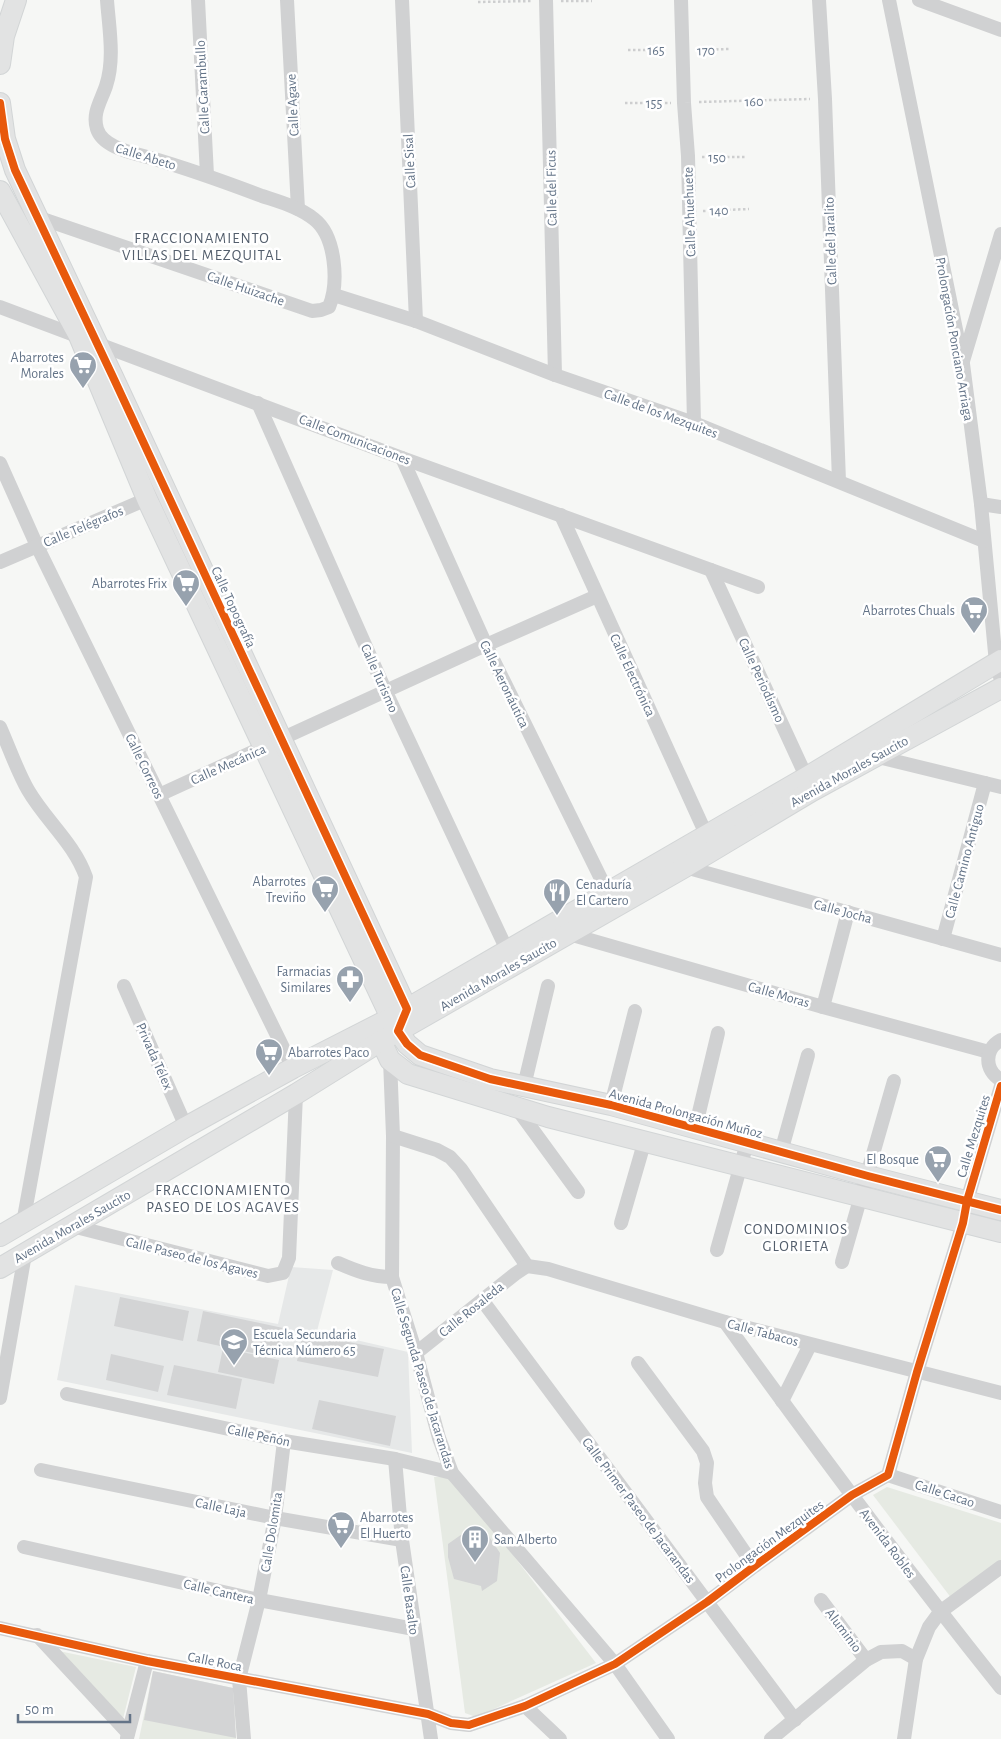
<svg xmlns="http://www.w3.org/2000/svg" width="1001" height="1739" viewBox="0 0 1001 1739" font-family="'Alegreya Sans',sans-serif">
	<rect width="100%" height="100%" fill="#f6f7f5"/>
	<polygon fill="#e6e8e8" points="291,1267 333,1270 317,1331 408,1352 412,1453 57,1380 75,1285 278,1324"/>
	<g fill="#e6eae3">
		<polygon points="434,1477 453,1477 596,1663 476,1717 465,1713"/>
		<polygon points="887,1487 1001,1523 1001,1561 952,1599 873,1495"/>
		<polygon points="54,1650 136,1667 122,1723"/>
		<polygon points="153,1671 233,1688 236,1739 139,1739"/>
	</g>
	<g fill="#d3d4d5">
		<polygon points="120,1297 189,1311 183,1341 114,1326"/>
		<polygon points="203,1311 283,1328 276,1358 197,1341"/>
		<polygon points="303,1333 384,1349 378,1377 297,1361"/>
		<polygon points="223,1348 279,1360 274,1384 218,1372"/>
		<polygon points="111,1354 164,1366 158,1392 106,1380"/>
		<polygon points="174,1365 242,1379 236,1409 167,1395"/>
		<polygon points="319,1400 396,1416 390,1446 312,1429"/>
		<polygon points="465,1532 482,1538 488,1535 500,1553 497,1581 482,1591 481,1586 454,1579 448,1557 448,1544"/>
		<polygon points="153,1671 233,1688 236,1738 144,1720"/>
	</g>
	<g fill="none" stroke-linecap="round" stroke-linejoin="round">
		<g stroke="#d2d5d6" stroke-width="22">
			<g id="secondary">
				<polyline points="0,64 4,36 16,0"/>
				<polyline points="0,103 5,139 15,170 113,377 407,1009"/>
				<polyline points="0,191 79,336 147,499 391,1018"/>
				<polyline points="386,1029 381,1041 390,1060 408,1074 548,1117 1001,1232"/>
				<polyline points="398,1031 407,1044 420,1055 490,1079 611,1105 868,1176 1001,1210"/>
				<polyline points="0,1236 186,1127 293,1068 391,1018 807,777 1001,660"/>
				<polyline points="0,1268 296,1094 381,1041 685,867 812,791 1001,688"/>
			</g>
		</g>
		<g stroke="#cdcecf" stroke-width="2.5" stroke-dasharray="2.5 2.5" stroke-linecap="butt">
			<polyline points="561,1 592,1"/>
			<polyline points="478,2 533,1"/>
			<polyline points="628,50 668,50"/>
			<polyline points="696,50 730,49"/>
			<polyline points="699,102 810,99"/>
			<polyline points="625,103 671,103"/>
			<polyline points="702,157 745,157"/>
			<polyline points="703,211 749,209"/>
		</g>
		<g stroke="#d0d1d2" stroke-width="14">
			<polyline points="198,0 207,175"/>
			<polyline points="287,0 298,209"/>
			<polyline points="402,0 416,321"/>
			<polyline points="546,0 555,375"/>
			<polyline points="681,0 684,103 688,156 694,423"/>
			<polyline points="819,0 825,99 839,481"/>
			<polyline points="889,0 963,364 981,504 996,663 1001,680"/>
			<polyline points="919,0 1001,30"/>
			<path d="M 37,217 L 312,311 L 321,310 L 329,307 C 339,283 336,236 314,219 C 299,207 280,202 262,196 C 225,182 189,169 151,158 C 134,153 103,148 97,129 C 92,113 101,101 106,86 C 115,59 109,28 107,0"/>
			<polyline points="334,295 416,321 555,375 694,423 984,541"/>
			<polyline points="0,307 402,458 758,587"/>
			<polyline points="963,361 1001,234"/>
			<polyline points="258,403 386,692 507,950"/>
			<polyline points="402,458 486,645 611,899"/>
			<polyline points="0,463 37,546 293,1068"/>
			<polyline points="981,504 1001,507"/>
			<polyline points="561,515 706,834"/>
			<polyline points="0,562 154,496"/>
			<polyline points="711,570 810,785"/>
			<path d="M 0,727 C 9,747 17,771 28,790 C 46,821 74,843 86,877 L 23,1223"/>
			<polyline points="874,756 1001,787"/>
			<polyline points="159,795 486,645 597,596"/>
			<polyline points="685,867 1001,955"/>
			<polyline points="569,934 823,1007 989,1052"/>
			<polyline points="943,939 985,783"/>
			<polyline points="124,986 186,1127"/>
			<polyline points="823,1007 848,912"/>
			<path d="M 1001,1040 C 984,1049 984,1070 1001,1080"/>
			<polyline points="390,1060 393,1136 392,1277 416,1353 439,1438 452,1473 615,1664 668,1739"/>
			<polyline points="524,1086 548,986"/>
			<polyline points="611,1105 635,1011"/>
			<polyline points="516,1107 578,1192"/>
			<polyline points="695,1129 718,1033"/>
			<polyline points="393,1136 437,1150 450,1157 461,1169 527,1266"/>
			<polyline points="781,1152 808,1055"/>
			<polyline points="621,1223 645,1140"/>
			<polyline points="72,1226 268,1276 283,1273 289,1258 296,1094"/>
			<polyline points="717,1250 747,1143"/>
			<polyline points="842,1262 894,1081"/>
			<path d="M 338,1263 C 356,1271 372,1277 392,1277"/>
			<polyline points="527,1266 548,1269 725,1322 1001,1393"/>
			<polyline points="482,1300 795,1720"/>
			<path d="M 725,1322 C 814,1446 906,1569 1001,1688"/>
			<polyline points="416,1353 515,1274 527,1266"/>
			<polyline points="638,1363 703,1451 707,1463 705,1483 707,1497 745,1553 756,1565"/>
			<polyline points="67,1394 284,1441 395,1459 452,1473"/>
			<polyline points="0,1398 25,1254"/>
			<polyline points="782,1401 810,1345"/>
			<polyline points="395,1459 402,1540 431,1739"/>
			<polyline points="41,1470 275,1518 402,1540"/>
			<polyline points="888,1475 1001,1512"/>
			<polyline points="24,1547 259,1600 414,1629"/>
			<polyline points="821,1600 866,1660"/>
			<polyline points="0,1628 147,1661 428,1714 451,1723 469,1725 525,1706 615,1664 707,1602 756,1565 852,1495 888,1475 917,1372 963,1223 967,1201 1001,1086"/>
			<polyline points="37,1635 128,1733"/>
			<polyline points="525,1706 560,1739"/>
			<polyline points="127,1738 147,1661"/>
			<polyline points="244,1739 239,1679 259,1600 275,1518 284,1441"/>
			<polyline points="771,1739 866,1660 881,1652 902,1651 916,1659"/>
			<polyline points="904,1739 916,1659 929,1627 940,1612 1001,1567"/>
		</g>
		<use href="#secondary" stroke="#e2e3e3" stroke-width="20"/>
		<g stroke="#fff" stroke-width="11">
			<g id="cycleway">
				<polyline points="0,103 5,139 15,170 113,377 407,1009 398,1031 407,1044 420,1055 490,1079 611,1105 868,1176 1001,1210"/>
				<polyline points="0,1628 147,1661 428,1714 451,1723 469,1725 525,1706 615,1664 707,1602 756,1565 852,1495 888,1475 917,1372 963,1223 967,1201 1001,1086"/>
			</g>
		</g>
		<use href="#cycleway" stroke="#e8590c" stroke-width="8"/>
	</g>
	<defs>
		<g id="supermarket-pin" transform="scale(1.4375)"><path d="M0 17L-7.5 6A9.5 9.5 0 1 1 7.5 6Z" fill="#97a2ae" stroke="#fff"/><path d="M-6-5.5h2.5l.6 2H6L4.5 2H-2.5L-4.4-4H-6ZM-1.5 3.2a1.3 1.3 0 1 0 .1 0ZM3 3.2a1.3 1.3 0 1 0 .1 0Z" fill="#fff"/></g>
		<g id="restaurant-pin" transform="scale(1.4375)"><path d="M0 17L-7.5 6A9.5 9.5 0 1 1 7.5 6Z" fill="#97a2ae" stroke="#fff"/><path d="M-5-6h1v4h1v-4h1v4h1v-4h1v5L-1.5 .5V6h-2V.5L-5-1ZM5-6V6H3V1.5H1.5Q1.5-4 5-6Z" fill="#fff"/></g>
		<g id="pharmacy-pin" transform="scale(1.4375)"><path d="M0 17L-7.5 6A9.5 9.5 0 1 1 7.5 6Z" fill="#97a2ae" stroke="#fff"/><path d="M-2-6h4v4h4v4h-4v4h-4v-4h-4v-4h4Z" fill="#fff"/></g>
		<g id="school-pin" transform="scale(1.4375)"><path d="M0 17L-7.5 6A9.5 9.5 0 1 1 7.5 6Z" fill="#97a2ae" stroke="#fff"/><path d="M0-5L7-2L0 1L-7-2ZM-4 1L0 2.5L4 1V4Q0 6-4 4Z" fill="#fff"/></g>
		<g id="building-pin" transform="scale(1.4375)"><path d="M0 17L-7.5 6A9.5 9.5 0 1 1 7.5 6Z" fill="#97a2ae" stroke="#fff"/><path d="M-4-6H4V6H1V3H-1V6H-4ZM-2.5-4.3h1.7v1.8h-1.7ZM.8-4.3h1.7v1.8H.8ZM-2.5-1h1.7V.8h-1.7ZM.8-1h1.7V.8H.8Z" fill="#fff"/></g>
	</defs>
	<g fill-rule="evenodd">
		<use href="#supermarket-pin" x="83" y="365"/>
		<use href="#supermarket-pin" x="186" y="583"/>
		<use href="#supermarket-pin" x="974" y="610"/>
		<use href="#supermarket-pin" x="325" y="889"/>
		<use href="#restaurant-pin" x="557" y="892"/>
		<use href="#pharmacy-pin" x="350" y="979"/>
		<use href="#supermarket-pin" x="269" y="1052"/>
		<use href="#supermarket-pin" x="938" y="1159"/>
		<use href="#school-pin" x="234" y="1342"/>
		<use href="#supermarket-pin" x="341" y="1525"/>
		<use href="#building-pin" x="475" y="1539"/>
	</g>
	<g text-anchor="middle" stroke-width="5" stroke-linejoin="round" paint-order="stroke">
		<g font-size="14" fill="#647488" stroke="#fff">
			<text x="656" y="55">165</text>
			<text transform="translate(706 50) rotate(-2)" y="5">170</text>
			<text transform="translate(202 87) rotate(-93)" y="5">Calle Garambullo</text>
			<text transform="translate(754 101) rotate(-2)" y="5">160</text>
			<text x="654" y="108">155</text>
			<text transform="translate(292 105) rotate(-93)" y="5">Calle Agave</text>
			<text transform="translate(146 156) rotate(17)" y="5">Calle Abeto</text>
			<text transform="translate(717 157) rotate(1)" y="5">150</text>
			<text transform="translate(409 161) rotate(-93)" y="5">Calle Sisal</text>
			<text transform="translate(551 188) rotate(-91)" y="5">Calle del Ficus</text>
			<text transform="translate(719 210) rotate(-2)" y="5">140</text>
			<text transform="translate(689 212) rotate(-92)" y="5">Calle Ahuehuete</text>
			<text transform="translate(830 241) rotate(-92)" y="5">Calle del Jaralito</text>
			<text transform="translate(246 288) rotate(19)" y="5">Calle Huizache</text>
			<text transform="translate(955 339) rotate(80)" y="5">Prolongación Ponciano Arriaga</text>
			<text transform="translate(661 413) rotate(20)" y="5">Calle de los Mezquites</text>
			<text transform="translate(355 439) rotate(21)" y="5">Calle Comunicaciones</text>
			<text transform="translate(83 526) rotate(-23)" y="5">Calle Telégrafos</text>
			<text transform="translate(234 607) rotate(65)" y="5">Calle Topografía</text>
			<text transform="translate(633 675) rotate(65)" y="5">Calle Electrónica</text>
			<text transform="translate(380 678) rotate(66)" y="5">Calle Turismo</text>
			<text transform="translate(762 680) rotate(65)" y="5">Calle Periodismo</text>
			<text transform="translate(505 684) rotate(64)" y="5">Calle Aeronáutica</text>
			<text transform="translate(228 764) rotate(-24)" y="5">Calle Mecánica</text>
			<text transform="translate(145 766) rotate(64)" y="5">Calle Correos</text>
			<text transform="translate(849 771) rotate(-29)" y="5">Avenida Morales Saucito</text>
			<text transform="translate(964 861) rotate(-75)" y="5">Calle Camino Antiguo</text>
			<text transform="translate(843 911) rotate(15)" y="5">Calle Jocha</text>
			<text transform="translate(498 974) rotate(-30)" y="5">Avenida Morales Saucito</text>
			<text transform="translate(779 994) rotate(16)" y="5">Calle Moras</text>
			<text transform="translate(155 1056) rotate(66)" y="5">Privada Télex</text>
			<text transform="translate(686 1113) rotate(15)" y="5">Avenida Prolongación Muñoz</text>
			<text transform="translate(973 1136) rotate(-73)" y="5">Calle Mezquites</text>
			<text transform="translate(72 1226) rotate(-30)" y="5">Avenida Morales Saucito</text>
			<text transform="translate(192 1257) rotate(14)" y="5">Calle Paseo de los Agaves</text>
			<text transform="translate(471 1309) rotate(-39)" y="5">Calle Rosaleda</text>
			<text transform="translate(763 1332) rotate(15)" y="5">Calle Tabacos</text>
			<text transform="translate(423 1378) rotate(73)" y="5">Calle Segunda Paseo de Jacarandas</text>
			<text transform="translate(259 1435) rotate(12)" y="5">Calle Peñón</text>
			<text transform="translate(945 1493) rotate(18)" y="5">Calle Cacao</text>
			<text transform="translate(221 1507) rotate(12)" y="5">Calle Laja</text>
			<text transform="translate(639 1510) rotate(53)" y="5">Calle Primer Paseo de Jacarandas</text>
			<text transform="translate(271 1532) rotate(-81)" y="5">Calle Dolomita</text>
			<text transform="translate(769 1541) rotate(-36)" y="5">Prolongación Mezquites</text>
			<text transform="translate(888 1543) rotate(53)" y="5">Avenida Robles</text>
			<text transform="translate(219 1591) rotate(13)" y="5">Calle Cantera</text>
			<text transform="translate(410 1600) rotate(82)" y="5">Calle Basalto</text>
			<text transform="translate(844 1630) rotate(53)" y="5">Aluminio</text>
			<text transform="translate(215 1661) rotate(11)" y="5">Calle Roca</text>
		</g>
		<g font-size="14" fill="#647488" stroke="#fff" text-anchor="end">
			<text x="64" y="362">Abarrotes<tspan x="64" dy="16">Morales</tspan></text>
			<text x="167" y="588">Abarrotes Frix</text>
			<text x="955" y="615">Abarrotes Chuals</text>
			<text x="306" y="886">Abarrotes<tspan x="306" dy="16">Treviño</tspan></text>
			<text x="576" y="889" text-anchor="start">Cenaduría<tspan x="576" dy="16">El Cartero</tspan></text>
			<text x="331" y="976">Farmacias<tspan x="331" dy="16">Similares</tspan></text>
			<text x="288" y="1057" text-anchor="start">Abarrotes Paco</text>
			<text x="919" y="1164">El Bosque</text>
			<text x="253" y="1339" text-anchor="start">Escuela Secundaria<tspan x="253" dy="16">Técnica Número 65</tspan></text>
			<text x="360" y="1522" text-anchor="start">Abarrotes<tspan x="360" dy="16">El Huerto</tspan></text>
			<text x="494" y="1544" text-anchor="start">San Alberto</text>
		</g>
		<g font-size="15" letter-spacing="1" fill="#535e6c" stroke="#fff">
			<text x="202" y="243">FRACCIONAMIENTO<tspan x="202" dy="17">VILLAS DEL MEZQUITAL</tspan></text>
			<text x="223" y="1195">FRACCIONAMIENTO<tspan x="223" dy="17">PASEO DE LOS AGAVES</tspan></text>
			<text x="796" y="1234">CONDOMINIOS<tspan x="796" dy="17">GLORIETA</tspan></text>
		</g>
	</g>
	<path d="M18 1714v8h112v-8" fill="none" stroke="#647488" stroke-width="2.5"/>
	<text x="25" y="1714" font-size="15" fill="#647488" stroke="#ffffff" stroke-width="4" paint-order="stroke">50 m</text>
</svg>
